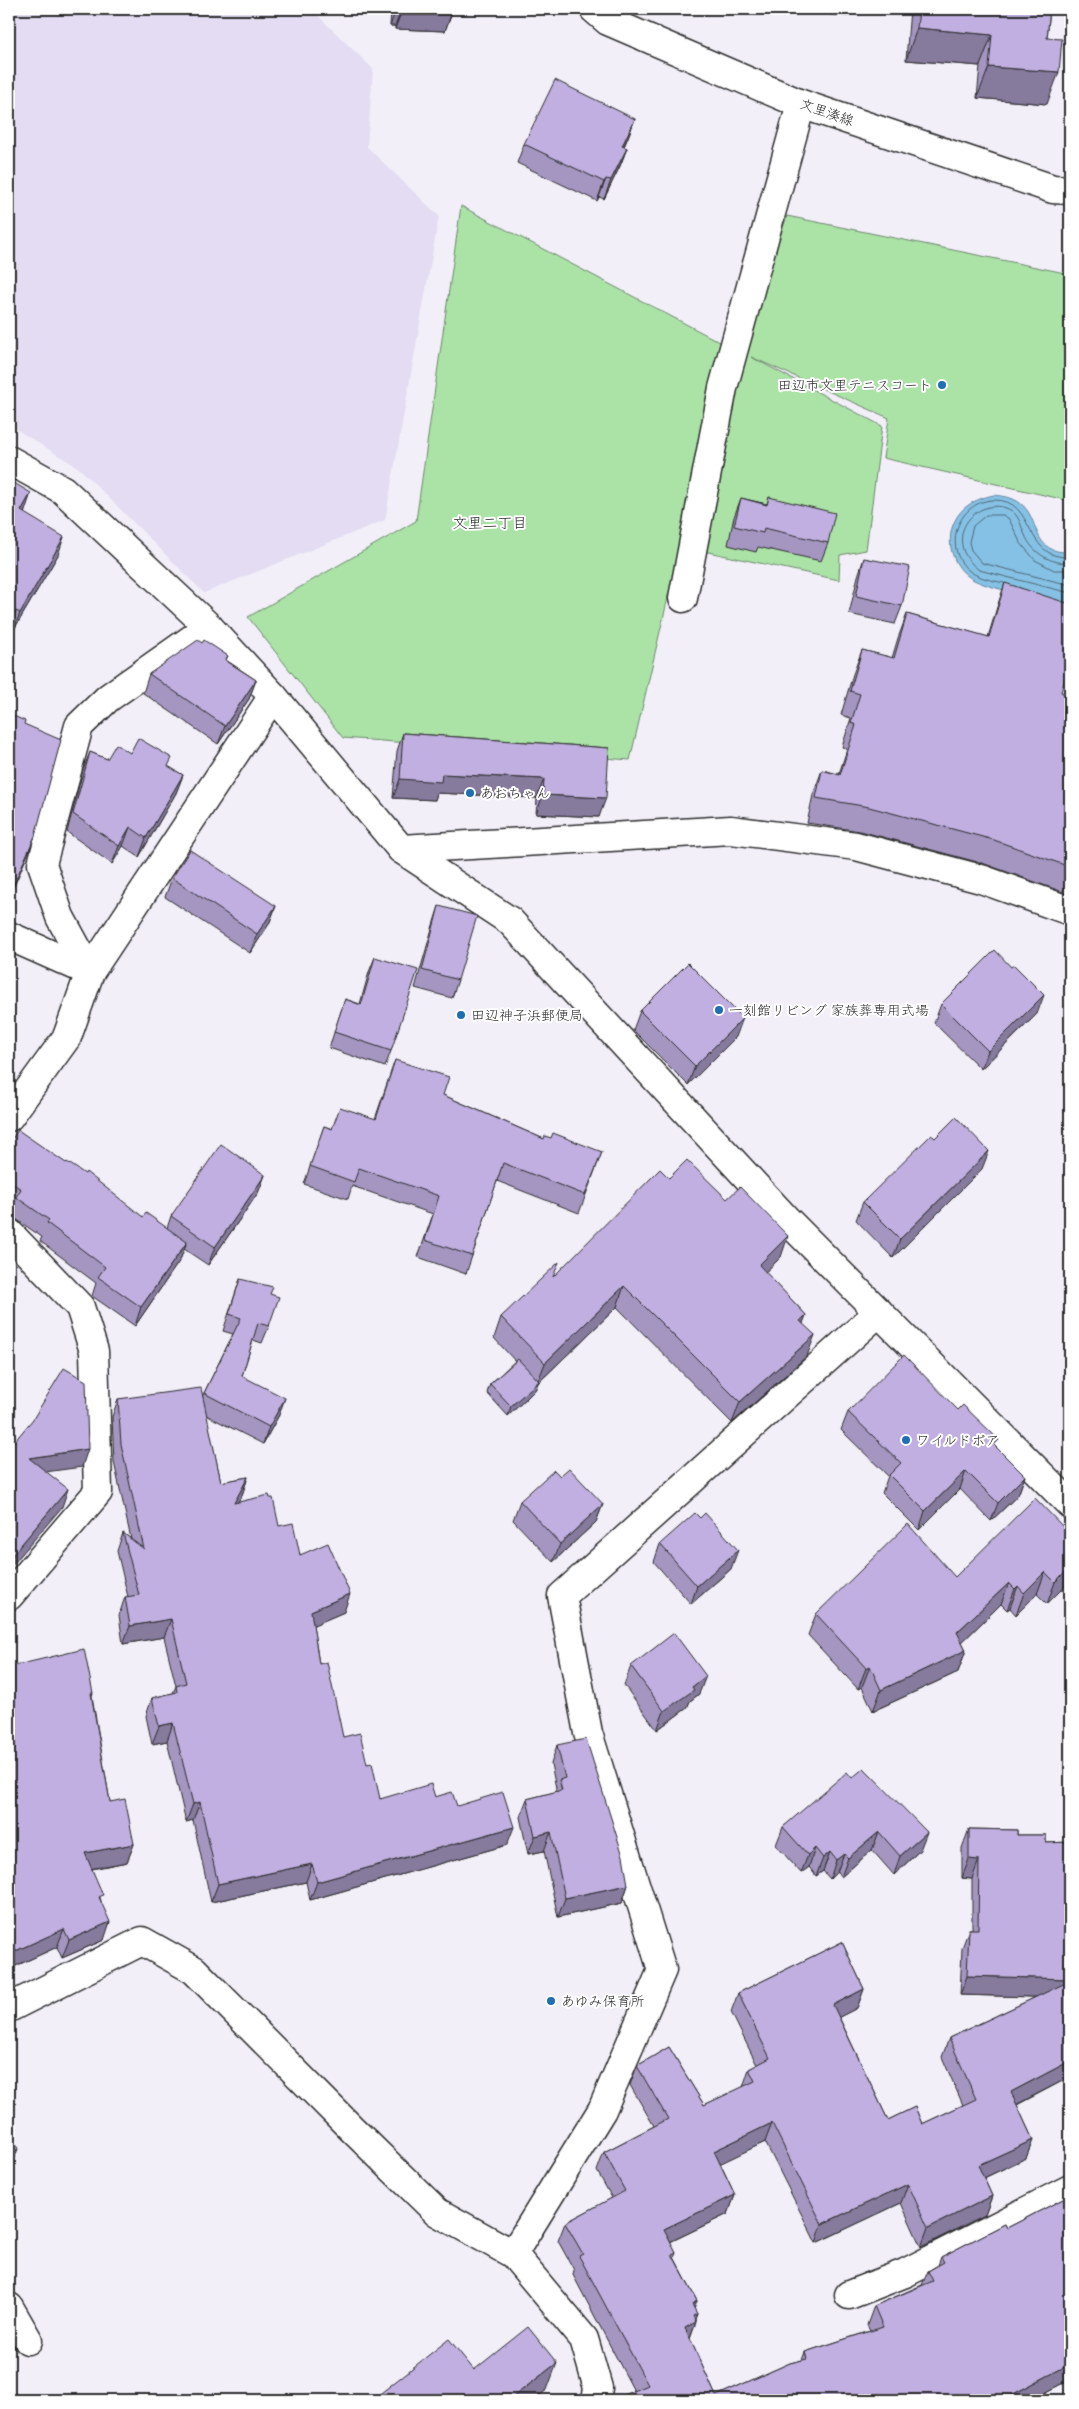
<svg xmlns="http://www.w3.org/2000/svg" width="1079" height="2409" viewBox="0 0 1079 2409" font-family="'Balsamiq Sans','Klee One',sans-serif">
	<rect width="100%" height="100%" fill="#f2eff9"/>
	<filter id="ink" filterUnits="userSpaceOnUse"><feTurbulence type="fractalNoise" baseFrequency=".02" numOctaves="2"/><feDisplacementMap in="SourceGraphic" scale="10" xChannelSelector="R" yChannelSelector="G"/><feConvolveMatrix kernelMatrix="1 2 1 2 8 2 1 2 1" color-interpolation-filters="sRGB"/></filter>
	<g filter="url(#ink)">
		<polygon fill="#e3dcf2" points="9,9 311,9 373,69 367,147 439,216 385,520 204,593 79,468 9,425"/>
		<polygon fill="#abe3a7" stroke="#6b8769" points="461,206 739,352 787,216 1070,274 1070,501 883,458 889,418 751,357 882,426 866,550 840,555 839,580 680,546 630,760 343,738 248,617 416,521"/>
		<path fill="#85c1e5" stroke="#61859b" d="M 994,495 C 1003,496 1012,497 1020,503 C 1041,518 1030,554 1070,552 L 1070,604 C 1044,598 996,591 974,580 C 956,571 946,548 952,528 C 958,508 974,499 994,495 Z"/>
		<g fill="none" stroke-linecap="round" stroke-linejoin="round">
			<g stroke="#4f6775" stroke-width="1">
				<path d="M 1070,563 C 1051,564 1032,553 1025,535 C 1021,527 1020,517 1012,511 C 994,499 969,511 963,530 C 958,547 966,560 979,570 L 1070,593"/>
				<polyline points="1070,570 1054,570 1035,560 1020,542 1009,519 1003,515 986,515 973,526 969,542 971,550 982,563 1070,585"/>
				<path d="M 1004,583 C 991,580 976,578 966,568 C 942,543 961,500 994,500 C 1037,499 1022,560 1070,557"/>
			</g>
			<g stroke="#2b2b2b" stroke-width="31">
				<g id="minor">
					<polyline points="9,460 63,490 209,627 273,696 401,849 510,921 787,1220 1070,1504"/>
					<polyline points="683,598 723,388 801,104"/>
					<polyline points="401,849 731,830 856,846 981,879 1070,911"/>
					<polyline points="9,936 90,972"/>
					<polyline points="90,972 60,917 42,864 79,726 108,698 209,627"/>
					<polyline points="9,1117 67,1037 90,972 273,696"/>
					<polyline points="9,1233 80,1307 94,1351 98,1492 9,1596"/>
					<polyline points="9,2008 142,1941 194,1970 352,2129 437,2212 513,2254 584,2339 598,2388 596,2400"/>
					<polyline points="513,2254 602,2110 662,1970 588,1733 562,1596 879,1312"/>
					<polyline points="849,2295 905,2273 1070,2189"/>
					<polyline points="9,2307 28,2340"/>
				</g>
			</g>
			<g stroke="#2b2b2b" stroke-width="31">
				<polyline id="major" points="594,9 608,21 801,104 1053,189 1070,190"/>
			</g>
			<use href="#minor" stroke="#fff" stroke-width="28"/>
			<use href="#major" stroke="#fff" stroke-width="28"/>
		</g>
		<g fill="#a596c1" stroke="#2b2b2b">
			<polygon points="391,9 452,9 452,12 445,31 395,29 395,26 390,26"/>
			<polygon points="910,9 1050,9 1047,38 1047,104 977,98 980,66 906,60"/>
			<polygon points="635,119 628,137 624,147 627,148 620,166 604,199 599,197 597,201 517,163 524,144"/>
			<polygon points="9,480 25,511 24,513 58,555 13,631 10,629"/>
			<polygon points="769,497 828,543 821,561 758,547 756,552 728,545 734,517 741,498 767,504"/>
			<polygon points="864,558 902,606 895,624 849,614 858,576"/>
			<polygon points="1005,583 1061,692 1070,696 1070,871 1063,892 985,864 860,831 807,823 813,795 822,770 839,774 847,749 842,747 851,718 841,715 853,674 862,650 892,658 898,638 907,614 988,637 997,607"/>
			<polygon points="202,643 228,656 226,660 256,680 249,699 218,744 143,693 149,674"/>
			<polygon points="403,733 609,748 599,817 536,814 537,798 437,793 435,800 393,798 397,751"/>
			<polygon points="90,752 107,759 130,753 169,767 183,775 176,793 139,857 123,846 112,864 67,832 83,770"/>
			<polygon points="172,878 276,906 269,924 250,953 165,897"/>
			<polygon points="439,906 458,980 452,998 415,988 433,925"/>
			<polygon points="375,957 391,1051 385,1067 329,1048 345,999 360,1004 369,972"/>
			<polygon points="1011,967 1037,1014 981,1069 934,1023 941,1004"/>
			<polygon points="640,1011 736,1037 688,1085 633,1030"/>
			<polygon points="395,1060 443,1095 544,1139 602,1152 579,1213 497,1181 466,1274 418,1257 433,1214 352,1186 348,1199 304,1184 324,1126 332,1129 375,1119"/>
			<polygon points="935,1138 982,1169 893,1258 856,1220 863,1202"/>
			<polygon points="9,1143 143,1217 167,1228 171,1216 265,1175 258,1193 208,1265 184,1249 180,1260 135,1326 92,1296 96,1283 40,1241 42,1237 10,1215 13,1206 9,1204"/>
			<polygon points="669,1178 781,1257 765,1272 806,1315 803,1323 807,1356 732,1423 617,1307 538,1383 535,1390 508,1416 487,1393 490,1384 515,1361 494,1338 501,1317 554,1276"/>
			<polygon points="240,1279 270,1294 269,1326 262,1343 253,1340 242,1376 279,1415 263,1444 206,1415 221,1482 248,1477 242,1495 238,1502 279,1526 344,1612 313,1625 319,1664 343,1737 367,1764 380,1799 435,1797 457,1806 507,1845 310,1900 306,1882 211,1902 193,1820 186,1822 167,1741 152,1744 146,1716 152,1698 173,1693 176,1686 164,1637 123,1644 119,1615 125,1597 128,1597 117,1551 123,1533 131,1539 114,1462 112,1417 118,1399 202,1397 233,1334 223,1331"/>
			<polygon points="958,1410 1025,1476 1018,1495 991,1521 960,1489 919,1530 882,1493 888,1476 841,1430 848,1412"/>
			<polygon points="560,1476 603,1504 596,1522 553,1562 513,1520 520,1501"/>
			<polygon points="660,1544 731,1569 691,1604 654,1562"/>
			<polygon points="1070,1567 1070,1581 1047,1604 1037,1594 1016,1615 1010,1608 1007,1610 1001,1604 962,1642 966,1650 958,1672 873,1711 862,1687 858,1689 808,1635 816,1614 955,1577"/>
			<polygon points="631,1666 699,1694 690,1701 687,1708 657,1730 624,1685"/>
			<polygon points="9,1667 93,1693 92,1696 110,1802 134,1844 127,1862 92,1869 101,1901 104,1940 62,1958 57,1947 9,1969"/>
			<polygon points="557,1745 628,1885 622,1903 558,1917 544,1851 528,1854 520,1817 527,1799 555,1792 556,1788 551,1764"/>
			<polygon points="852,1778 920,1850 894,1875 872,1850 841,1877 837,1872 830,1879 823,1871 816,1876 809,1867 801,1873 776,1845 783,1827"/>
			<polygon points="969,1829 1017,1830 1017,1835 1046,1835 1046,1843 1070,1842 1070,2077 1017,2105 1033,2140 1026,2158 984,2178 992,2196 985,2215 921,2247 901,2203 816,2243 765,2142 720,2163 735,2195 728,2214 670,2242 676,2252 674,2257 697,2301 694,2309 697,2314 695,2319 696,2322 690,2339 716,2396 790,2363 802,2360 805,2352 870,2331 867,2325 874,2306 922,2285 928,2271 938,2265 941,2257 1005,2224 1007,2228 1065,2198 1067,2200 1070,2199 1070,2380 1031,2400 613,2400 634,2391 573,2275 574,2270 558,2241 565,2223 612,2198 597,2171 604,2152 654,2126 630,2085 637,2066 669,2047 704,2105 743,2087 749,2069 757,2065 731,2012 738,1993 842,1942 864,1989 857,2008 839,2017 888,2120 915,2107 922,2124 963,2105 942,2057 949,2038 1036,1997 960,1995 962,1948 969,1929 972,1929 972,1879 962,1878 962,1848"/>
		</g>
		<g fill="#867a9d" stroke="#2b2b2b">
			<polygon points="396,9 402,9 395,26 390,26"/>
			<polygon points="773,9 851,9 848,16 773,10"/>
			<polygon points="402,10 452,12 445,31 395,29"/>
			<polygon points="917,28 992,35 980,66 906,60"/>
			<polygon points="989,67 1059,72 1047,104 977,98"/>
			<polygon points="635,119 628,137 615,164 622,146"/>
			<polygon points="627,148 620,166 604,199 611,180"/>
			<polygon points="606,179 599,197 597,201 604,182"/>
			<polygon points="31,493 25,511 14,529 21,511"/>
			<polygon points="64,537 58,555 13,631 20,613"/>
			<polygon points="16,611 10,629 9,631 9,624"/>
			<polygon points="256,680 249,699 218,744 225,726"/>
			<polygon points="442,774 544,779 537,798 437,793 435,800 393,798 400,779"/>
			<polygon points="183,775 176,793 139,857 146,838"/>
			<polygon points="543,795 606,798 599,817 536,814"/>
			<polygon points="130,827 123,846 112,864 119,846"/>
			<polygon points="35,836 28,854 9,898 9,895"/>
			<polygon points="276,906 269,924 250,953 257,934"/>
			<polygon points="1044,995 1037,1014 981,1069 988,1051"/>
			<polygon points="743,1018 736,1037 688,1085 695,1066"/>
			<polygon points="989,1151 982,1169 893,1258 900,1239"/>
			<polygon points="265,1175 258,1193 208,1265 215,1247"/>
			<polygon points="788,1236 781,1257 751,1286 759,1265"/>
			<polygon points="187,1242 180,1260 135,1326 141,1307"/>
			<polygon points="624,1286 617,1307 538,1383 535,1390 508,1416 511,1406 538,1381 545,1363"/>
			<polygon points="806,1315 798,1336 800,1321"/>
			<polygon points="815,1335 807,1356 732,1423 740,1402"/>
			<polygon points="285,1398 279,1415 263,1444 269,1427"/>
			<polygon points="88,1449 82,1467 23,1475 29,1458"/>
			<polygon points="966,1471 960,1489 919,1530 925,1511"/>
			<polygon points="1025,1476 1018,1495 991,1521 998,1503"/>
			<polygon points="248,1477 242,1495 227,1521 234,1503"/>
			<polygon points="68,1489 62,1507 9,1569 9,1559"/>
			<polygon points="603,1504 596,1522 553,1562 560,1544"/>
			<polygon points="738,1550 731,1569 691,1604 697,1586"/>
			<polygon points="1070,1567 1070,1581 1047,1604 1055,1582"/>
			<polygon points="1045,1572 1037,1594 1016,1615 1024,1593"/>
			<polygon points="1009,1583 1001,1604 950,1654 957,1632"/>
			<polygon points="1018,1586 1010,1608 1007,1610 1015,1589"/>
			<polygon points="350,1594 344,1612 305,1629 311,1611"/>
			<polygon points="171,1619 164,1637 123,1644 130,1626"/>
			<polygon points="966,1650 958,1672 873,1711 881,1690"/>
			<polygon points="870,1666 862,1687 858,1689 866,1668"/>
			<polygon points="706,1676 699,1694 690,1701 687,1708 657,1730 664,1711 692,1687"/>
			<polygon points="173,1723 167,1741 152,1744 159,1726"/>
			<polygon points="200,1802 193,1820 186,1822 193,1804"/>
			<polygon points="514,1827 507,1845 310,1900 317,1882"/>
			<polygon points="551,1832 544,1851 528,1854 535,1836"/>
			<polygon points="879,1832 872,1850 841,1877 848,1858"/>
			<polygon points="927,1832 920,1850 894,1875 900,1856"/>
			<polygon points="134,1844 127,1862 79,1871 85,1853"/>
			<polygon points="815,1848 809,1867 801,1873 808,1855"/>
			<polygon points="830,1852 823,1871 816,1876 823,1858"/>
			<polygon points="844,1854 837,1872 830,1879 836,1860"/>
			<polygon points="969,1859 979,1860 972,1879 962,1878"/>
			<polygon points="312,1864 306,1882 211,1902 218,1884"/>
			<polygon points="628,1885 622,1903 558,1917 565,1898"/>
			<polygon points="110,1922 104,1940 62,1958 69,1940"/>
			<polygon points="64,1929 57,1947 9,1969 9,1954"/>
			<polygon points="967,1976 1070,1979 1070,1993 1069,1998 960,1995"/>
			<polygon points="864,1989 857,2008 826,2024 833,2005"/>
			<polygon points="1070,2061 1070,2077 1004,2111 1011,2092"/>
			<polygon points="772,2123 765,2142 707,2170 714,2151"/>
			<polygon points="1033,2140 1026,2158 971,2184 978,2165"/>
			<polygon points="18,2149 11,2167 9,2168 9,2154"/>
			<polygon points="908,2184 901,2203 816,2243 822,2224"/>
			<polygon points="735,2195 728,2214 657,2248 664,2229"/>
			<polygon points="992,2196 985,2215 921,2247 928,2228"/>
			<polygon points="697,2301 690,2320 692,2304"/>
			<polygon points="697,2314 693,2323 696,2322 689,2341 685,2328 693,2316"/>
			<polygon points="557,2363 547,2390 533,2400 509,2400"/>
			<polygon points="1070,2364 1070,2380 1031,2400 1002,2400"/>
		</g>
		<g fill="#c0afe0" stroke="#2b2b2b">
			<polygon points="402,9 452,9 452,12 402,10"/>
			<polygon points="919,9 1050,9 1047,38 1062,39 1059,72 989,67 992,35 917,28"/>
			<polygon points="555,80 635,119 622,146 627,148 611,180 606,179 604,182 524,144"/>
			<polygon points="9,480 31,493 21,511 64,537 20,613 16,611 9,624"/>
			<polygon points="769,497 835,513 828,543 764,528 763,533 734,526 741,498 767,505"/>
			<polygon points="864,558 910,567 902,606 856,596"/>
			<polygon points="1005,583 1070,604 1070,663 1061,692 1070,696 1070,867 994,840 869,807 816,798 822,770 840,775 856,725 851,723 860,694 850,691 862,650 894,658 907,614 989,637"/>
			<polygon points="198,640 202,643 204,640 228,656 225,660 256,680 225,726 149,674"/>
			<polygon points="9,714 25,721 24,724 61,740 35,836 9,895"/>
			<polygon points="403,733 609,748 606,798 543,795 544,779 442,774 441,782 400,779"/>
			<polygon points="138,738 172,758 168,766 183,775 146,838 130,827 119,846 73,814 90,752 107,759 116,744 130,753"/>
			<polygon points="190,850 276,906 257,934 172,878"/>
			<polygon points="439,906 477,916 458,980 422,970"/>
			<polygon points="995,950 1011,967 1014,965 1044,995 988,1051 941,1004"/>
			<polygon points="375,957 418,970 391,1051 334,1032 345,999 361,1005"/>
			<polygon points="688,963 743,1018 695,1066 640,1011"/>
			<polygon points="395,1060 449,1077 443,1095 544,1139 545,1136 551,1138 553,1133 602,1152 585,1195 503,1163 472,1256 425,1240 439,1196 359,1168 354,1182 310,1166 324,1126 332,1129 340,1107 376,1119"/>
			<polygon points="956,1117 989,1151 900,1239 863,1202 931,1135 935,1138"/>
			<polygon points="18,1130 66,1163 67,1162 85,1174 86,1172 143,1217 146,1213 187,1242 141,1307 98,1277 105,1267 47,1223 49,1220 16,1197 21,1189 9,1181 9,1143"/>
			<polygon points="221,1144 265,1175 215,1247 171,1216"/>
			<polygon points="687,1160 727,1199 740,1187 788,1236 759,1265 806,1315 800,1321 815,1335 740,1402 624,1286 545,1363 501,1317 559,1262 553,1277 660,1169 669,1178"/>
			<polygon points="240,1279 273,1287 270,1294 279,1297 269,1326 258,1323 242,1376 285,1398 269,1427 204,1393 241,1318 229,1314"/>
			<polygon points="904,1355 958,1410 963,1405 999,1440 994,1445 1025,1476 998,1503 966,1471 925,1511 889,1475 901,1463 848,1412"/>
			<polygon points="518,1359 539,1381 511,1406 490,1384"/>
			<polygon points="64,1368 86,1381 88,1449 29,1458 68,1489 9,1559 9,1448 33,1419"/>
			<polygon points="201,1388 221,1482 248,1477 234,1503 269,1495 270,1498 273,1498 279,1526 293,1523 300,1555 328,1543 350,1594 311,1611 319,1664 327,1662 343,1737 360,1733 367,1764 372,1763 380,1799 431,1784 435,1797 452,1792 457,1806 503,1792 514,1827 317,1882 312,1864 218,1884 200,1802 193,1804 173,1723 159,1726 152,1698 177,1692 176,1686 186,1683 171,1619 130,1626 125,1597 139,1595 123,1533 144,1549 121,1444 118,1399"/>
			<polygon points="569,1468 603,1504 560,1544 520,1501 554,1470 560,1476"/>
			<polygon points="1035,1498 1070,1534 1070,1547 1069,1548 1070,1550 1070,1567 1055,1582 1045,1572 1024,1593 1018,1586 1015,1589 1009,1583 957,1632 966,1650 881,1690 870,1666 866,1668 816,1614 908,1524 955,1577"/>
			<polygon points="695,1513 700,1518 705,1513 738,1550 697,1586 660,1544"/>
			<polygon points="674,1633 706,1676 692,1687 694,1690 664,1711 631,1666"/>
			<polygon points="84,1649 93,1693 91,1693 110,1802 125,1799 134,1844 85,1853 103,1895 99,1897 110,1922 69,1940 64,1929 9,1954 9,1730 10,1730 9,1727 9,1667"/>
			<polygon points="586,1739 623,1856 628,1885 565,1898 551,1832 535,1836 527,1799 562,1790 559,1780 565,1778 557,1745"/>
			<polygon points="864,1768 927,1832 900,1856 879,1832 848,1858 844,1854 836,1860 830,1852 823,1858 815,1848 808,1855 783,1827 847,1772 852,1778"/>
			<polygon points="969,1829 1017,1830 1017,1835 1046,1835 1046,1843 1070,1842 1070,1979 967,1976 969,1929 978,1929 979,1860 969,1859"/>
			<polygon points="842,1942 864,1989 833,2005 888,2120 915,2107 922,2124 976,2099 949,2038 1070,1981 1070,2061 1011,2092 1033,2140 978,2165 992,2196 928,2228 908,2184 822,2224 772,2123 714,2151 735,2195 664,2229 676,2252 672,2254 697,2301 692,2304 697,2314 693,2316 696,2322 685,2328 716,2396 790,2363 807,2359 805,2352 883,2327 874,2306 933,2281 928,2271 944,2262 941,2257 1005,2224 1007,2228 1065,2198 1067,2200 1070,2199 1070,2364 1002,2400 613,2400 648,2385 579,2256 583,2254 565,2223 625,2191 604,2152 668,2119 637,2066 669,2047 704,2105 755,2081 749,2069 770,2058 738,1993"/>
			<polygon points="9,2131 18,2149 9,2154"/>
			<polygon points="528,2327 557,2363 509,2400 379,2400 376,2397 449,2339 474,2370"/>
		</g>
	</g>
	<g fill="#1f6fb2" stroke="#fff" stroke-width="2">
		<circle cx="942" cy="385" r="5"/>
		<circle cx="470" cy="793" r="5"/>
		<circle cx="719" cy="1010" r="5"/>
		<circle cx="461" cy="1015" r="5"/>
		<circle cx="906" cy="1440" r="5"/>
		<circle cx="551" cy="2001" r="5"/>
	</g>
	<g text-anchor="middle" stroke-width="4" stroke-linejoin="round" paint-order="stroke">
		<g font-size="14" fill="#2b2b2b" stroke="#fff">
			<text transform="translate(827 112) rotate(19)" y="5">文里湊線</text>
		</g>
		<g font-size="14" fill="#2b2b2b" stroke="#fff" text-anchor="start">
			<text x="932" y="390" text-anchor="end">田辺市文里テニスコート</text>
			<text x="480" y="798">あおちゃん</text>
			<text x="729" y="1015">一刻館リビング 家族葬専用式場</text>
			<text x="471" y="1020">田辺神子浜郵便局</text>
			<text x="916" y="1445">ワイルドボア</text>
			<text x="561" y="2006">あゆみ保育所</text>
		</g>
		<g font-size="15" fill="#2b2b2b" stroke="#fff">
			<text x="490" y="528">文里二丁目</text>
		</g>
	</g>
	<rect width="1079" height="2409" fill="none" stroke="#fff" stroke-width="30"/>
	<rect x="15" y="15" width="1049" height="2379" fill="none" stroke="#2b2b2b" stroke-width="2" filter="url(#ink)"/>
</svg>
